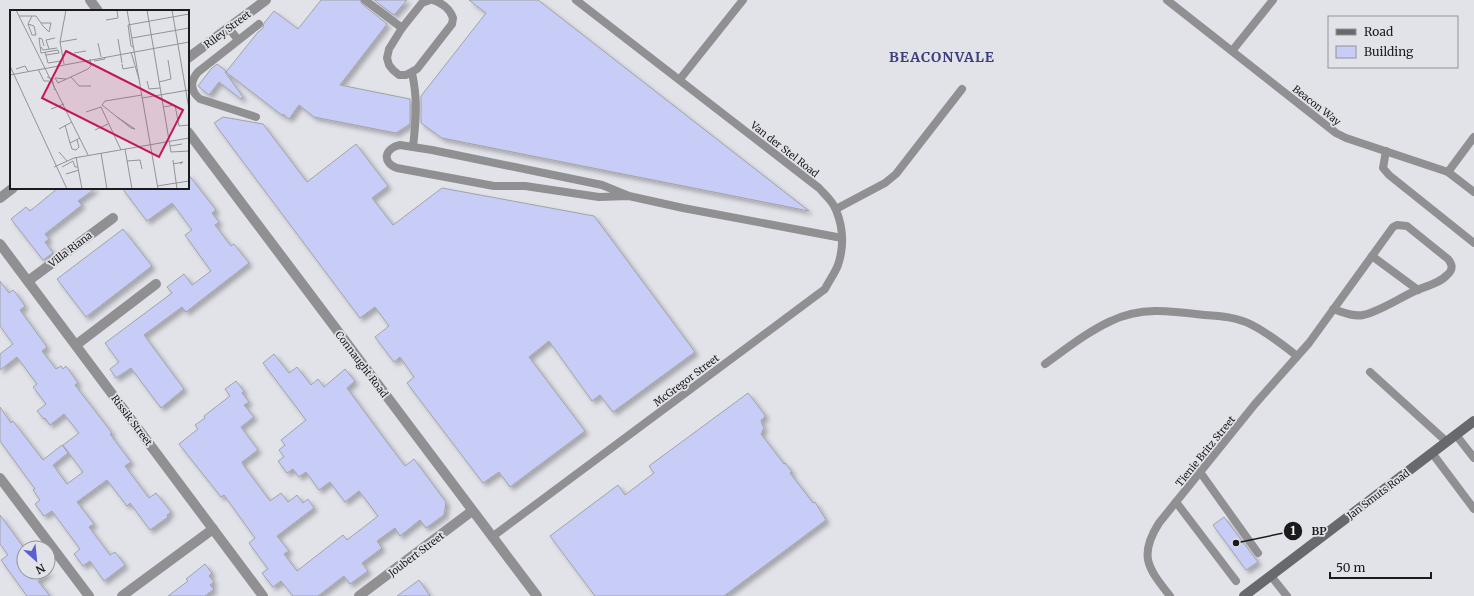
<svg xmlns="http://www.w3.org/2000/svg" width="1474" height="596" viewBox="0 0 1474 596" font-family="Merriweather,serif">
	<defs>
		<filter id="shadow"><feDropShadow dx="3.5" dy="3.5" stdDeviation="2" flood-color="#0004"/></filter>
	</defs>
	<rect width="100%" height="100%" fill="#e2e3e9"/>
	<g fill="#c7cdf7" stroke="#a2a3a8" filter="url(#shadow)">
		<polygon points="321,0 360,0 362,4 387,24 340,85 410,99 410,124 396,133 314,117 299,105 289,119 283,114 283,116 226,72 258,32 263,28 264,23 274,11 298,29"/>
		<polygon points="374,0 407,0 394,15"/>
		<polygon points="469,0 538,0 809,211 442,138 421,123 421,96 486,13"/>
		<polygon points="217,64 226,71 225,72 243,97 241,99 219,82 209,95 198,86 211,69"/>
		<polygon points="223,117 263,124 307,182 356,144 388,186 372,198 393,225 442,188 594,216 695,352 613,412 600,395 592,401 549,341 529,357 585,431 510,487 499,472 483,483 407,383 414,377 400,357 394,362 375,337 389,326 375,307 360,318 214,123"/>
		<polygon points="188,174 216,210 212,213 219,222 215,225 231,246 234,244 249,263 186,312 182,307 144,335 184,389 161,408 131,368 116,378 110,369 119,362 105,343 172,293 167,287 184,274 192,285 211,271 185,235 192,230 172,203 147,221 122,188 188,188"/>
		<polygon points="58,188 96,188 78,201 82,205 45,234 49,239 45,242 53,253 43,260 11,219 26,207 30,211"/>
		<polygon points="123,229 152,266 86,317 57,279"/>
		<polygon points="0,281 9,293 13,290 15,292 25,306 20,310 47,347 42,351 56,369 61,366 63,369 66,366 78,383 75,385 112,433 110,434 131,462 125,466 149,498 156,493 171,512 167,515 168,517 150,530 130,503 127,506 107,480 77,502 94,524 89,527 110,555 115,552 125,565 104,581 90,561 83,566 74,554 80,549 52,511 44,516 35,504 40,500 33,490 35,489 0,441 0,407 11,423 13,421 43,460 62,445 68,453 53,465 67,484 83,472 63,445 79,433 64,414 50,425 45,418 44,419 37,411 46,404 33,387 37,384 17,357 0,370 0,354 13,344 0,326"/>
		<polygon points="274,354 289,373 297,367 311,385 318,379 324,387 345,369 355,381 347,388 386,441 405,466 414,459 446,502 444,515 426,528 420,520 400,536 395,528 377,541 382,548 362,563 368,571 350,584 344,576 318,596 293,596 281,581 273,587 262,573 268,569 249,543 255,538 224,495 221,497 179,444 198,429 195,425 205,418 204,416 230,396 225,389 236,381 244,391 242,393 249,402 244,405 254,417 241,427 258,450 242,462 244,466 270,501 281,493 288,502 297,495 303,503 308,499 314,508 277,536 289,551 284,554 297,571 343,535 347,540 378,516 359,491 345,502 330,482 319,490 306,472 299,477 293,469 287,473 278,461 284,457 279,450 285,445 281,440 306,420 263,363"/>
		<polygon points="748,393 765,415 765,417 761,420 762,424 764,428 761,434 784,464 785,463 792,472 790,473 813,503 815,502 826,520 724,596 595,596 550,536 618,485 625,495 654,473 649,466"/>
		<polygon points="0,515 24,548 24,572 50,572 38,581 50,596 27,596 1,560 8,555 0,544"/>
		<polygon points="1224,517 1258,562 1246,570 1213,525"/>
		<polygon points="205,564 212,573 209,576 214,582 210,585 214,589 205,596 168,596 188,581 186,579"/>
		<polygon points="419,580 430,596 397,596"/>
	</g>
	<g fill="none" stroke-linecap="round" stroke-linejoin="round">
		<g stroke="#909092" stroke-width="8">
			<polyline points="365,0 402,28"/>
			<path d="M 430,0 L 422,3 L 402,28 L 389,49 L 387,58 L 389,65 L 393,70 L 399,75 L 406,75 L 417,69 L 452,24 L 453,18 C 450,9 442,3 433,0"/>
			<polyline points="1167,0 1336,133 1346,138 1448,172 1474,192"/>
			<polyline points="229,28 238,40"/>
			<polyline points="1232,51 1273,0"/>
			<path d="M 412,73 C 418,100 416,120 413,147"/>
			<polyline points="680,79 743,0"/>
			<path d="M 256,117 L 200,99 C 190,91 190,81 198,72 L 259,24"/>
			<polyline points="1386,151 1383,168 1389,175 1474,243"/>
			<polyline points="1448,172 1474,137"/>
			<path d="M 629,196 L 599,197 L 525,186 L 494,186 L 397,168 C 381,162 385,148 400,145 L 432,150 L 602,185 L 629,196 L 683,208 L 842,238"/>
			<polyline points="836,209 885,183 896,174 962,89"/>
			<polyline points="1372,256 1418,290"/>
			<path d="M 1045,364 C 1066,349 1087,332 1111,321 C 1141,306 1173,311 1204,315 C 1220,316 1237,317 1252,325 C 1268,333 1283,345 1297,356"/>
			<polyline points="1370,372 1447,442"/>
			<polyline points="1456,435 1474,458"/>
			<polyline points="1432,453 1474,509"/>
			<polyline points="1200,472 1258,553"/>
			<polyline points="1176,502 1236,581"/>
			<path d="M 492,537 L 825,289 C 829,281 835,273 838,265 C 844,247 843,227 836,210 C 833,201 825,195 819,188 L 576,0"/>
			<polyline points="1271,576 1287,596"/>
			<path d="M 1170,596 C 1148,568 1138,556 1159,523 L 1255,404 L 1309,343 L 1393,227 L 1397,225 L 1407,226 L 1448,259 C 1453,265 1453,270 1447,275 C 1440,283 1427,286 1417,290 C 1401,297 1379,312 1363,315 C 1353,317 1342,312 1333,309"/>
		</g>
		<g stroke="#909092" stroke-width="10">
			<polyline points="90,0 98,11"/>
			<polyline points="188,58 266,0"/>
			<polyline points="188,132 537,596"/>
			<polyline points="0,198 13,188"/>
			<polyline points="0,244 263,596"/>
			<polyline points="28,281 113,218"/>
			<polyline points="76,345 156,284"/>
			<polyline points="0,478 89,596"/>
			<polyline points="122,596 213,529"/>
			<polyline points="359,596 472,511"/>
		</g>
		<polyline stroke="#68696c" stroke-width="10" points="1244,596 1474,421"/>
	</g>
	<g text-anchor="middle" stroke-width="3.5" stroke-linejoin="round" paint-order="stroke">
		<g font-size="10" fill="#1b1b1d" stroke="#e2e3e9">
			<text transform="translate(227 29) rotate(-37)" y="4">Riley Street</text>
			<text transform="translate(1317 105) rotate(38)" y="4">Beacon Way</text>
			<text transform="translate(785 149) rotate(38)" y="4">Van der Stel Road</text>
			<text transform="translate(70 249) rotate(-37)" y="4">Villa Riana</text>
			<text transform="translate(362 364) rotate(53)" y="4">Connaught Road</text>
			<text transform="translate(686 380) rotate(-37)" y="4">McGregor Street</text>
			<text transform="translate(132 420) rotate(53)" y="4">Rissik Street</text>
			<text transform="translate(1205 451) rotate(-51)" y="4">Tienie Britz Street</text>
			<text transform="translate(1378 494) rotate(-37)" y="4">Jan Smuts Road</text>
			<text transform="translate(416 554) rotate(-37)" y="4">Joubert Street</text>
		</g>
		<g font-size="14" font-weight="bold" letter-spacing="1" fill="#3c3f7b" stroke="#e2e3e9">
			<text x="942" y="62">BEACONVALE</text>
		</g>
	</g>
	<g transform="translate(10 10)">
		<rect width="179" height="179" fill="#e2e3e9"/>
		<path fill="none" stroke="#929397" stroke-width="1" d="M 6,0 L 78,145M 117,0 L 148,179M 137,0 L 161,142 L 179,141M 162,0 L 179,99M 9,6 L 26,6 L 33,16 L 39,22 L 41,13 L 31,13M 96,10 L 108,8 L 107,0M 18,14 L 24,16 L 26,25 L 22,25 L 18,14 L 22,6M 122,28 L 179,18M 108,29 L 112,53M 50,32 L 67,29M 88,33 L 91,47M 34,36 L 32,29 L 29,28 L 31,43 L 48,40 L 49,43M 31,37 L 33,40 L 47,38M 123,37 L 121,36 L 118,15 L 179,4M 39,39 L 36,30 L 45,28M 35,42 L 38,53 L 51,51M 121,42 L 129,69M 64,43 L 76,41M 36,45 L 49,43M 84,51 L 95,49 L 94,47M 54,54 L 50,32 L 56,0M 112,54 L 113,59 L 124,57M 0,56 L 57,179M 6,59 L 15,56 L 18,61M 28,59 L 34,71 L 39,71M 0,65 L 179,32M 37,67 L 42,69 L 45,80M 61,67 L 69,76 L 81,76M 56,69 L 45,68 L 48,73 L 78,59 L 81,56 L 80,49M 137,71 L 139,79 L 150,78M 149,72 L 161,69 L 158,50M 132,88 L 179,80M 92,95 L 121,118 L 125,119 L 107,107M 92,95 L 95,91 L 132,85M 91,97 L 111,140M 153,97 L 165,95 L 169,116 L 179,115M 41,99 L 54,94M 76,102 L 91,97M 55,115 L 60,133 L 70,128M 49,119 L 62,112M 85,120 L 98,114M 60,133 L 62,139 L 66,140 L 69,137 L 67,130M 160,136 L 172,134M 115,139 L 122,179M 49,142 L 57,151M 91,143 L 97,179M 66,147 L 72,179M 163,150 L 167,179M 117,151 L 130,150 L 132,159M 163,154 L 173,152 L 170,154M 44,157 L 64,148 L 179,128M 52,157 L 63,151 L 65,157 L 68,157M 56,164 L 69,160M 147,176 L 179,171"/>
		<path fill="#c2185b" fill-opacity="0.15" stroke="#c2185b" stroke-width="2" d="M 56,41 L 173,100 L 149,147 L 32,88 Z"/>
		<rect width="179" height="179" fill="none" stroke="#1b1b1d" stroke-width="2"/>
	</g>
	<path fill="none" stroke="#1b1b1d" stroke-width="1.5" d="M1236 543L1293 531"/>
	<g fill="#1b1b1d" stroke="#e2e3e9" stroke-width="1.5">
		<circle cx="1236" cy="543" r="4"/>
		<circle cx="1293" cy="531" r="10"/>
	</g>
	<g font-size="12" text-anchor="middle" font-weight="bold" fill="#fff">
		<text x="1293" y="535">1</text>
	</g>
	<g font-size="11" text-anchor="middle" font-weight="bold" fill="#1b1b1d" stroke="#e2e3e9" stroke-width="3.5" stroke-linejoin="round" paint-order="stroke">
		<text x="1319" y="535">BP</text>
	</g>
	<rect x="1328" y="16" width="130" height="52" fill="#e2e3e9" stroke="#929397"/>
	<rect x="1336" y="29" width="20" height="6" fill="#68696c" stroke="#929397"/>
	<text x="1364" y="36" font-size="12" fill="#1b1b1d">Road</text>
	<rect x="1336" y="46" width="20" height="12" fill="#c7cdf7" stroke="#929397"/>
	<text x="1364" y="56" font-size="12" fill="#1b1b1d">Building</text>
	<g transform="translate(36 560) rotate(153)"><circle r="19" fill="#e2e3e9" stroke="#929397"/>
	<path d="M0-3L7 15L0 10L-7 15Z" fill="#5c5cd4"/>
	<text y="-6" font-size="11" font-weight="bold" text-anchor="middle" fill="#1b1b1d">N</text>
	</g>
	<path d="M1330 572v6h101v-6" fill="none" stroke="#1b1b1d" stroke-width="2"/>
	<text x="1336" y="572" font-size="12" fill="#1b1b1d" stroke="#e2e3e9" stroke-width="3" paint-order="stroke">50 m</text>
</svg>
